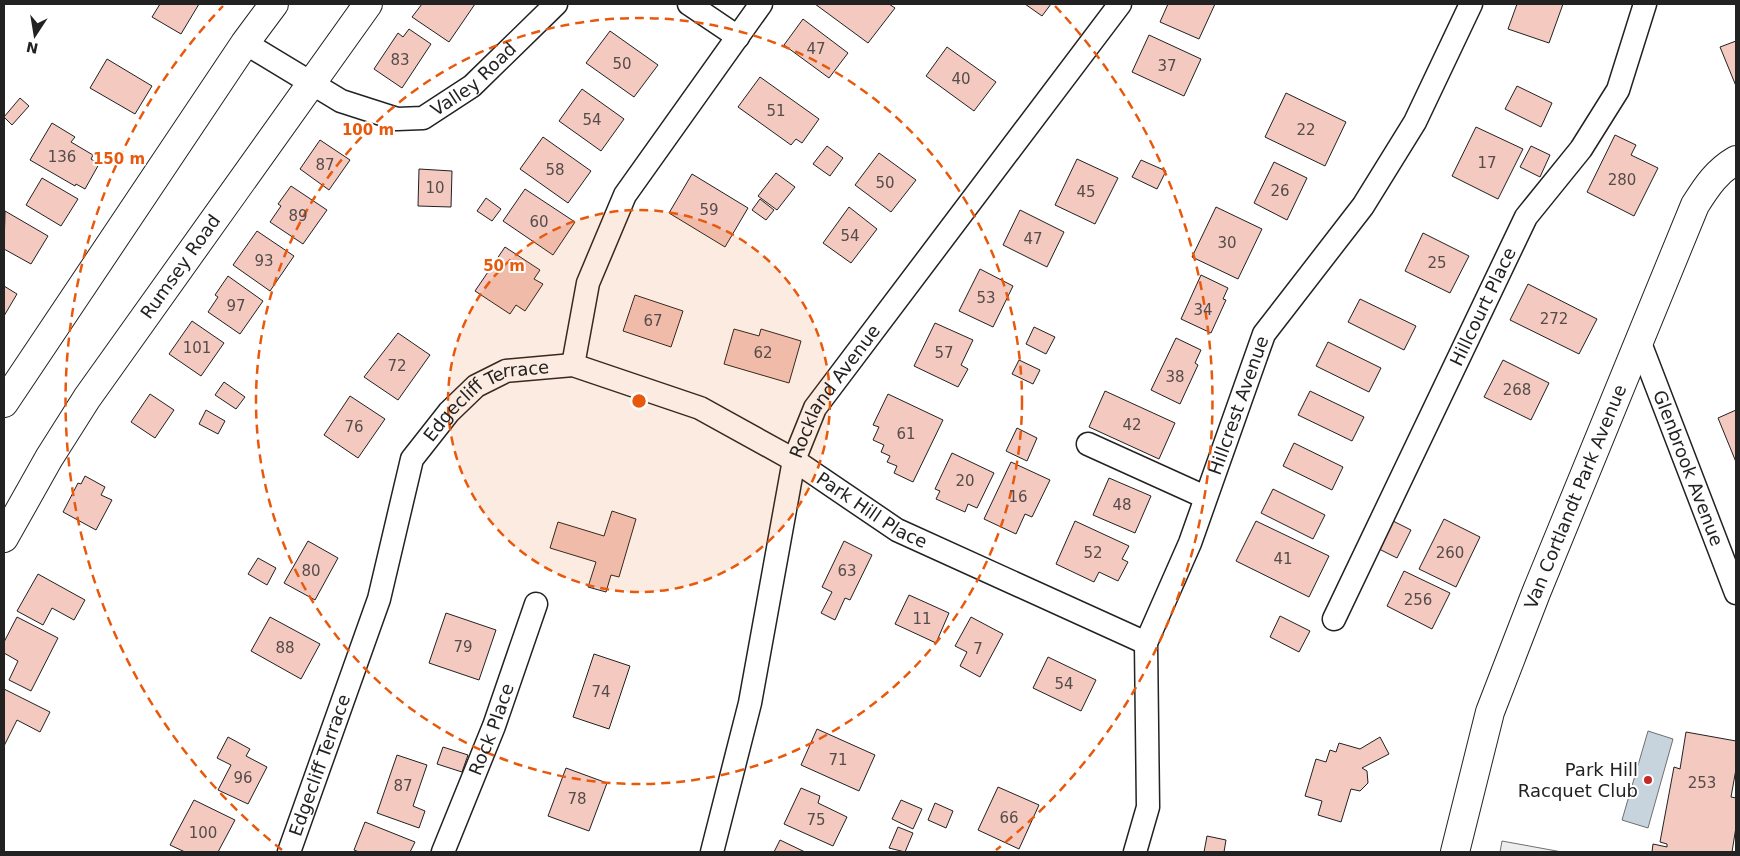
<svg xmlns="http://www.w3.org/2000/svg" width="1740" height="856" viewBox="0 0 1740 856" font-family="'DejaVu Sans',sans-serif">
	<rect width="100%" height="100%" fill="#fff"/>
	<polygon fill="#ededed" stroke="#6f6f6f" points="1502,841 1562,852 1500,852"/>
	<polygon fill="#c7d3dd" stroke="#6f6f6f" points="1648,731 1673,739 1648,828 1622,820"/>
	<g fill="#f3c9c0" stroke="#222">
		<polygon points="160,4 199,4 181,34 152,17"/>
		<polygon points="422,4 475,4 449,42 412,17"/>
		<polygon points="815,4 889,4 895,8 868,43"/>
		<polygon points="1025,4 1051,4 1042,16"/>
		<polygon points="1168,4 1215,4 1199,39 1160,22"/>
		<polygon points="1517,4 1563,4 1549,43 1508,29"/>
		<polygon points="803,19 848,53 829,78 784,45"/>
		<polygon points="409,29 431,44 402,88 374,69 398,33 403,37"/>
		<polygon points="610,31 658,65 634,97 586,63"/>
		<polygon points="1149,35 1201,59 1184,96 1132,72"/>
		<polygon points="1736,41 1736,86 1720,47"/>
		<polygon points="947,47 996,82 974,111 926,76"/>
		<polygon points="107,59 152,86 135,114 90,88"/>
		<polygon points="760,77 819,119 802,143 796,139 791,145 738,107"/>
		<polygon points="1517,86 1552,103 1541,127 1505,109"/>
		<polygon points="582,89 624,119 601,151 559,121"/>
		<polygon points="1286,93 1346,122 1325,166 1265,137"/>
		<polygon points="20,98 29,106 12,125 4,117"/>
		<polygon points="52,123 75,137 71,142 93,155 91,159 99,164 85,189 76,184 75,186 30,160"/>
		<polygon points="1476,127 1523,149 1498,199 1452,176"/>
		<polygon points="1615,135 1636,145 1631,155 1658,168 1634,216 1587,192"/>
		<polygon points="543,137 591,171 568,203 520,169"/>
		<polygon points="320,140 350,160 329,190 300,169"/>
		<polygon points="827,146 843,158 830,176 813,164"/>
		<polygon points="1531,146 1550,155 1540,177 1520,167"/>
		<polygon points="879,153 916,180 891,212 855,185"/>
		<polygon points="1077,159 1118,178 1095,224 1055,205"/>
		<polygon points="1141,160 1166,171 1157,189 1132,177"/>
		<polygon points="1274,162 1307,178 1287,220 1254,203"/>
		<polygon points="419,169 452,171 451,207 418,206"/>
		<polygon points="776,173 795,187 777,210 758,196"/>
		<polygon points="692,174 748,208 725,247 669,213"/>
		<polygon points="42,178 78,199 61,226 26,205"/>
		<polygon points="291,186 327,210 303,244 270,222 281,206 278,204"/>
		<polygon points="525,189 575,222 553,255 503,221"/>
		<polygon points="486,198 501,209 492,221 477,211"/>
		<polygon points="760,199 774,210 766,220 752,210"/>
		<polygon points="849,207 877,229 851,263 823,243"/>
		<polygon points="1216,207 1262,229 1238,279 1192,257"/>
		<polygon points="1020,210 1064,232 1047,267 1003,245"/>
		<polygon points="5,211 48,236 31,264 4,249"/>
		<polygon points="257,231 294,256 270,291 233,265"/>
		<polygon points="1423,233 1469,256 1450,293 1405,271"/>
		<polygon points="505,247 540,270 534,279 543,284 525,311 516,305 510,314 475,291"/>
		<polygon points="980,269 1013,286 993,327 959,311"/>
		<polygon points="1201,275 1228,288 1223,299 1226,300 1211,333 1181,319"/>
		<polygon points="228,276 263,301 240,334 208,312 218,297 215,295"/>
		<polygon points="1528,284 1597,319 1579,354 1510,320"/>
		<polygon points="4,286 17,294 4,316"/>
		<polygon points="635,295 683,311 671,347 623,331"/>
		<polygon points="1360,299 1416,326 1404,350 1348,322"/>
		<polygon points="192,321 224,343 201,376 169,354"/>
		<polygon points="935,323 973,340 961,365 968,369 958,387 914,366"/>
		<polygon points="1034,327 1055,337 1046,354 1026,344"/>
		<polygon points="734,329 759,336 761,329 801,341 789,383 724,364"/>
		<polygon points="398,333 430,355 398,400 364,377"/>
		<polygon points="1176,338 1201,350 1195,363 1198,365 1180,404 1151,390"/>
		<polygon points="1328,342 1381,368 1369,392 1316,366"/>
		<polygon points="1019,360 1040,370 1033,384 1012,374"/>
		<polygon points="1503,360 1549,383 1531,420 1484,397"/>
		<polygon points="224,382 245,397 236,409 215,395"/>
		<polygon points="1105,391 1175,423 1159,459 1089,427"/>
		<polygon points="1310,391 1364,417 1352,441 1298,415"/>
		<polygon points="150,394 174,410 155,438 131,422"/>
		<polygon points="888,394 943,420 913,482 894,473 897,466 887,462 890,456 881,452 884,445 873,440 879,427 873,425"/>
		<polygon points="350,396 385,419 358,458 324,435"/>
		<polygon points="206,410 225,421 218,434 199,424"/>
		<polygon points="1736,410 1736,462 1718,418"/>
		<polygon points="1017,428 1037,438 1027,461 1006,451"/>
		<polygon points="1294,443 1343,467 1332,490 1283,466"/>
		<polygon points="952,453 994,473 977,508 968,504 965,512 936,499 940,491 935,489"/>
		<polygon points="1011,462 1050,480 1032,517 1025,514 1016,534 984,519"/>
		<polygon points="85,476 105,487 101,495 112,500 96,530 63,512 78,483 81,484"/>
		<polygon points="1109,478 1151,496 1135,533 1093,515"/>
		<polygon points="1273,489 1325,515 1313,539 1261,513"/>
		<polygon points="612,511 636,519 619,577 611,575 606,592 588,587 596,562 550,548 558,522 604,536"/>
		<polygon points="1444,519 1480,537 1456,587 1419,569"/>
		<polygon points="1075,521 1129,546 1122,559 1128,562 1118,581 1099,572 1094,582 1056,564"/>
		<polygon points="1256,521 1329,556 1309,597 1236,561"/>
		<polygon points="1393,521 1411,530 1397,558 1379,549"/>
		<polygon points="308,541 338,558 315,600 284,583"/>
		<polygon points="844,541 872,555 850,600 845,598 835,620 821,613 832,592 822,587"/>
		<polygon points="258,558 276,568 267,585 248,574"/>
		<polygon points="1404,571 1450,593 1432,629 1387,606"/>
		<polygon points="38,574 85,600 74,620 52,608 43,625 17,611"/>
		<polygon points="909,595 949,613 936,643 895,624"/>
		<polygon points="446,613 496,630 479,680 429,663"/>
		<polygon points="1280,616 1310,631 1299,652 1270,637"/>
		<polygon points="17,617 58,638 31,691 9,680 18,661 4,653 4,642"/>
		<polygon points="270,617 320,644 301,679 251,651"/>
		<polygon points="971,617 1003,634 980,677 960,666 967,652 955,646"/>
		<polygon points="594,654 630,666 609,729 573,717"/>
		<polygon points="1048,657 1096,680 1081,711 1033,688"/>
		<polygon points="4,689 50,712 40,732 17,720 4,746"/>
		<polygon points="817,729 875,755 859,791 801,765"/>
		<polygon points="1686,732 1736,741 1736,769 1731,797 1736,798 1736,827 1732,852 1652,852 1653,844 1667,847 1667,844 1660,842 1674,767 1680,769"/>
		<polygon points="228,737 250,749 246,756 267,767 248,804 218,790 231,765 217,758"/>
		<polygon points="1380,737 1389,754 1362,768 1367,771 1368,783 1360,791 1351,789 1341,822 1318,815 1322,801 1305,796 1316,759 1326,762 1330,750 1336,752 1339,743 1360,749"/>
		<polygon points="443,747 468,755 462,772 437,764"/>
		<polygon points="397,755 427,765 413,806 425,811 419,828 377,813"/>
		<polygon points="566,768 607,783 589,831 548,816"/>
		<polygon points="998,787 1039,805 1019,849 978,830"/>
		<polygon points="801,788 820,796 818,803 847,817 833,846 784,824"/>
		<polygon points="194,800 235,820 218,852 185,852 170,845"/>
		<polygon points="901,800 922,809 913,829 892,819"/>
		<polygon points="935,803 953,811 946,828 928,820"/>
		<polygon points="365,822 415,842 410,852 359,852 354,850"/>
		<polygon points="898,827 913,833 905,852 889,848"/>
		<polygon points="1207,836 1226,840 1224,852 1227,852 1204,852"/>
		<polygon points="780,840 805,852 774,852"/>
	</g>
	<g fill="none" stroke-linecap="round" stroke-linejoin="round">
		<g stroke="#222" stroke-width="25">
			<g id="minor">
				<polyline points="689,4 738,37"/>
				<path id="s1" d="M 245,43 L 341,101 L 397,119 L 423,118 L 472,86 L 556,4"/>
				<path id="s2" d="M 1640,343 L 1736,593"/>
				<polyline points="573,365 588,283 625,195 761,4"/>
				<polyline points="1088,444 1205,497"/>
				<path id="s3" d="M 1334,619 L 1526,217 L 1581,149 L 1618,90 L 1645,4"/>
				<path id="s4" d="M 289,852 L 379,599 L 412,459 L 449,412 L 476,386 L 506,371 L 573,365 L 700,408 L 794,460 L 897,530 L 1146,643"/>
				<path id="s5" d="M 443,852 L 494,726 L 536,604"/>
				<path id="s6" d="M 712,852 L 750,703 L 794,460 L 815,408 L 1120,4"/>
				<path id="s7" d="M 1135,852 L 1148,807 L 1146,643 L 1190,543 L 1264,334 L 1363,206 L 1415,122 L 1471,4"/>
			</g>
		</g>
		<g stroke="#222" stroke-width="30">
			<g id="tertiary">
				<polyline points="4,403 245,43 274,4"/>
				<path id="s8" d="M 4,538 L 49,458 L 87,398 L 368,4"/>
				<path id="s9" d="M 1455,852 L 1490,712 L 1536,593 L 1695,205 C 1707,186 1717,171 1736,160"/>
			</g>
		</g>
		<use href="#minor" stroke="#fff" stroke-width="22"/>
		<use href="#tertiary" stroke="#fff" stroke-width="28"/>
	</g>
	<circle cx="639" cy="401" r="191" fill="#e8590c" fill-opacity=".12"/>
	<g fill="none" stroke="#e8590c" stroke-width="2.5" stroke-dasharray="9 6">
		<circle cx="639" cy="401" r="191"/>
		<circle cx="639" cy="401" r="383"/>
		<path d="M282 850A574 574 0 0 1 223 6M1055 6A574 574 0 0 1 996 850"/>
	</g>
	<circle fill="#c62828" stroke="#fff" stroke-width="2" cx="1648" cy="780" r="5"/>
	<g text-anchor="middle" stroke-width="4" stroke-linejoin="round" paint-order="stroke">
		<g font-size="15" fill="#564c4a">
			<text x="816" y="54">47</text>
			<text x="400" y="65">83</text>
			<text x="622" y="69">50</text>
			<text x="1167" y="71">37</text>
			<text x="961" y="84">40</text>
			<text x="776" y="116">51</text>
			<text x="592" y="125">54</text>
			<text x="1306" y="135">22</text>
			<text x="62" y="162">136</text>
			<text x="1487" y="168">17</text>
			<text x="325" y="170">87</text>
			<text x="555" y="175">58</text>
			<text x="1622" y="185">280</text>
			<text x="885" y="188">50</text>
			<text x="435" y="193">10</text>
			<text x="1280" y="196">26</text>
			<text x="1086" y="197">45</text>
			<text x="709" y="215">59</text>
			<text x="298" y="221">89</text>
			<text x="539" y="227">60</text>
			<text x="850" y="241">54</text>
			<text x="1033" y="244">47</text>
			<text x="1227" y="248">30</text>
			<text x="264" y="266">93</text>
			<text x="1437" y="268">25</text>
			<text x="986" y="303">53</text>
			<text x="236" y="311">97</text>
			<text x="1203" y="315">34</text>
			<text x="1554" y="324">272</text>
			<text x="653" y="326">67</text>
			<text x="197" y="353">101</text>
			<text x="763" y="358">62</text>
			<text x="944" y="358">57</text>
			<text x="397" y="371">72</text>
			<text x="1175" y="382">38</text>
			<text x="1517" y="395">268</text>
			<text x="1132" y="430">42</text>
			<text x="354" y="432">76</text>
			<text x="906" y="439">61</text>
			<text x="965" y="486">20</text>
			<text x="1018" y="502">16</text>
			<text x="1122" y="510">48</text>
			<text x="1093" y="558">52</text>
			<text x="1450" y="558">260</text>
			<text x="1283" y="564">41</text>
			<text x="311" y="576">80</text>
			<text x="847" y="576">63</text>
			<text x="1418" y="605">256</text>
			<text x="922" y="624">11</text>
			<text x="463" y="652">79</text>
			<text x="285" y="653">88</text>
			<text x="978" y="654">7</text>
			<text x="1064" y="689">54</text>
			<text x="601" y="697">74</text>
			<text x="838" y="765">71</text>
			<text x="243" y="783">96</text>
			<text x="1702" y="788">253</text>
			<text x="403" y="791">87</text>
			<text x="577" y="804">78</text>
			<text x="1009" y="823">66</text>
			<text x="816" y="825">75</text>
			<text x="203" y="838">100</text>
		</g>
		<g font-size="18" fill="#222" stroke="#fff">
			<text dy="6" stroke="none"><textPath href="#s1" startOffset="261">Valley Road</textPath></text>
			<text dy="6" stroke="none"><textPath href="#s8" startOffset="324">Rumsey Road</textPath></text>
			<text dy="6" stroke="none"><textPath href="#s3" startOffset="346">Hillcourt Place</textPath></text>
			<text dy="6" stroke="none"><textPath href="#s6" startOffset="481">Rockland Avenue</textPath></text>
			<text dy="6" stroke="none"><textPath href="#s7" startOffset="466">Hillcrest Avenue</textPath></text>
			<text dy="6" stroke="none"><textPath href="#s4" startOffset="512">Edgecliff Terrace</textPath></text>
			<text dy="6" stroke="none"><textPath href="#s2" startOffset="134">Glenbrook Avenue</textPath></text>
			<text dy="6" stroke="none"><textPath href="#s9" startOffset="376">Van Cortlandt Park Avenue</textPath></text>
			<text dy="6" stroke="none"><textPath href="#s4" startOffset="945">Park Hill Place</textPath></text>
			<text dy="6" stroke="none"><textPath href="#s5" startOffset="132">Rock Place</textPath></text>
			<text dy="6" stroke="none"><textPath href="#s4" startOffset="92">Edgecliff Terrace</textPath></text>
		</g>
		<g font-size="18" fill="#222" stroke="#fff" text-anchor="end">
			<text x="1638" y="776">Park Hill<tspan x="1638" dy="21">Racquet Club</tspan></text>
		</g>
	</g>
	<circle cx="639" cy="401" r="8" fill="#e8590c" stroke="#fff" stroke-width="2.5"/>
	<g font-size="15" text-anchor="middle" font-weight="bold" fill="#e8590c" stroke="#fff" stroke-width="4" stroke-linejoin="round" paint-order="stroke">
		<text x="368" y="135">100 m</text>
		<text x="119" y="164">150 m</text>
		<text x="504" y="271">50 m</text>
	</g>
	<rect width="1740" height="856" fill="none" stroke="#222222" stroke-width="10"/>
	<g transform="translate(35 35) rotate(192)" stroke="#ffffff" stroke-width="4" paint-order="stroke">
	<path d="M0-4L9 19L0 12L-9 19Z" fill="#222222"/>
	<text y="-8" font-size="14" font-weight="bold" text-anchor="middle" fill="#222222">N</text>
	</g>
</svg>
